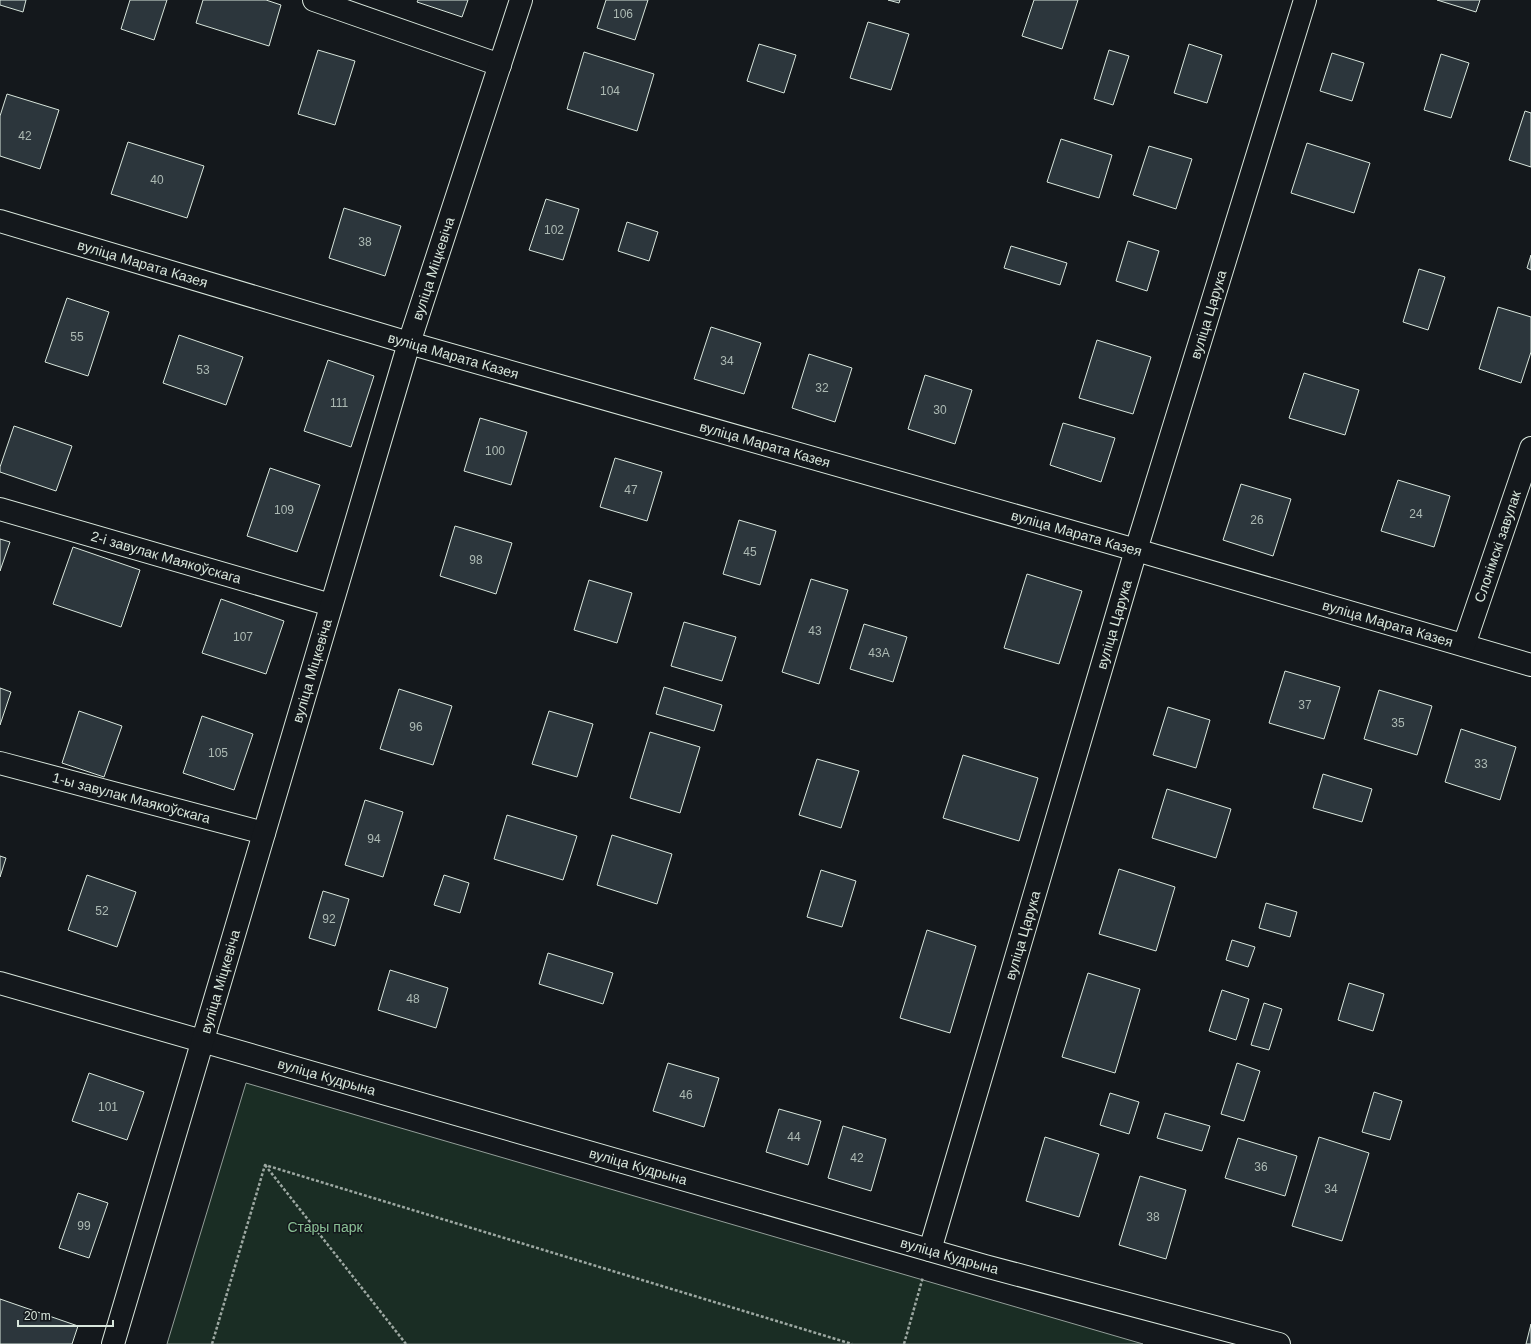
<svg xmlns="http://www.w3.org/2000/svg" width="1531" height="1344" viewBox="0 0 1531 1344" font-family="Arial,sans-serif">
	<rect width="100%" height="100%" fill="#14181c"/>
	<polygon fill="#1a2d24" stroke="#939e99" points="246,1083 1143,1344 167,1344"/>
	<g fill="#2c363c" stroke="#d8e6dc">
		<polygon points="0,0 26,0 23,12 0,5"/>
		<polygon points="130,0 167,0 154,40 121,29"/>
		<polygon points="203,0 266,0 281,5 269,46 196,23"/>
		<polygon points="418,0 468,0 462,17 417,2"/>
		<polygon points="606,0 648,0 635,40 597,28"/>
		<polygon points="888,0 900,0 899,3"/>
		<polygon points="1034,0 1078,0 1062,49 1022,36"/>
		<polygon points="1437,0 1480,0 1476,12"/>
		<polygon points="868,22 909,34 891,90 850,78"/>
		<polygon points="759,44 796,55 784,93 747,81"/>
		<polygon points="1189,44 1222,55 1207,103 1174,93"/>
		<polygon points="318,50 355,61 335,125 298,114"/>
		<polygon points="1109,50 1129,56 1113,105 1094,99"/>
		<polygon points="584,52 654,74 637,131 567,109"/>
		<polygon points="1332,53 1364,63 1352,101 1320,91"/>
		<polygon points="1441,54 1469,63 1451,118 1424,110"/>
		<polygon points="7,94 59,110 40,169 0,156 0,116"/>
		<polygon points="1525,111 1531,113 1531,167 1509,160"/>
		<polygon points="1061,139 1112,155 1099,198 1047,182"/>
		<polygon points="128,142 204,166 187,218 111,194"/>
		<polygon points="1307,143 1370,163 1354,213 1291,193"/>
		<polygon points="1149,146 1192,159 1176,209 1133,195"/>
		<polygon points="546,199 579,209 563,260 529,250"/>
		<polygon points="344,208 401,226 385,276 329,258"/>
		<polygon points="627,222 658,232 649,261 618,251"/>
		<polygon points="1128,241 1159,251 1147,291 1116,281"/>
		<polygon points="1011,246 1067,263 1060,285 1004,268"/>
		<polygon points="1531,255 1531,270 1527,268"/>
		<polygon points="1419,269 1445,277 1428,330 1403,322"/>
		<polygon points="67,298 109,312 88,376 45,362"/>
		<polygon points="1498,307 1531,317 1531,352 1521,383 1479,369"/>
		<polygon points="711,327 761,343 744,394 694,379"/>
		<polygon points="179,335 243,357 226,405 163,383"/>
		<polygon points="1097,340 1151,357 1133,414 1079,398"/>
		<polygon points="809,354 852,368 835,422 792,408"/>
		<polygon points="328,360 374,376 351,447 304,431"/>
		<polygon points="1304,373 1359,390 1345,435 1289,418"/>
		<polygon points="925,375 972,390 955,444 908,429"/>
		<polygon points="480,418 527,432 511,485 464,471"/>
		<polygon points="1063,423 1115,438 1101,482 1050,465"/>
		<polygon points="14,426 72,446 56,491 0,472 0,467"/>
		<polygon points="615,458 662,472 647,521 600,507"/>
		<polygon points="270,468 320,485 297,552 247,536"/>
		<polygon points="1398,480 1450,496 1434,547 1381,531"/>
		<polygon points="1241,484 1291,499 1273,556 1223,540"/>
		<polygon points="739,520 776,531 760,585 723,574"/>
		<polygon points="455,526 512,543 496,594 440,576"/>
		<polygon points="0,539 10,542 0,571"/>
		<polygon points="73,547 140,570 121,627 53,604"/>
		<polygon points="1027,574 1082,591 1059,664 1004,648"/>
		<polygon points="811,579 848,590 819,684 782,672"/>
		<polygon points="589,580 632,593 617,643 574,630"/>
		<polygon points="221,599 284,621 266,674 202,653"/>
		<polygon points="684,622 736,637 722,681 671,666"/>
		<polygon points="864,624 907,637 893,682 850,669"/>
		<polygon points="1285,671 1340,687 1324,739 1269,723"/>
		<polygon points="664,687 722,705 714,731 656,714"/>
		<polygon points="0,688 11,692 0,725"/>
		<polygon points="399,689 452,706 433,765 380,749"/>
		<polygon points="1379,690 1432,706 1417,755 1364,739"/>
		<polygon points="1168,707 1210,720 1196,768 1153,755"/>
		<polygon points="79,711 122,726 104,777 62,763"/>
		<polygon points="549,711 593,724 577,777 532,764"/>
		<polygon points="202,716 253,734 234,790 183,773"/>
		<polygon points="1461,729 1516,747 1500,800 1445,782"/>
		<polygon points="650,732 700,747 680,813 630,798"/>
		<polygon points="963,755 1038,778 1019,841 943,818"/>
		<polygon points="817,759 859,771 841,828 799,815"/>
		<polygon points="1323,774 1372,789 1362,822 1313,808"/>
		<polygon points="1167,789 1231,809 1216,858 1152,838"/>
		<polygon points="365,800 403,812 383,877 345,865"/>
		<polygon points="507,815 577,836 563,880 494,859"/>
		<polygon points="612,835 672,854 657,904 597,885"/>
		<polygon points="0,856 6,858 0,877"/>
		<polygon points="1119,869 1175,887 1156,951 1099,934"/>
		<polygon points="821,870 856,881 842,927 807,917"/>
		<polygon points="87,875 136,892 117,947 68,930"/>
		<polygon points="444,875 469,883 460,913 434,905"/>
		<polygon points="323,891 349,899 335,946 309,938"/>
		<polygon points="1266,903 1297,912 1290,937 1259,928"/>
		<polygon points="927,930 976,946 950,1033 900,1018"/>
		<polygon points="1232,940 1255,947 1248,967 1226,960"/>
		<polygon points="548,953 613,973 603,1004 539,984"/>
		<polygon points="390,970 448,988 436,1028 378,1010"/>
		<polygon points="1088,973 1140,989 1115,1073 1062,1057"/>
		<polygon points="1349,983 1384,994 1373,1031 1338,1020"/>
		<polygon points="1222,990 1249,999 1236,1040 1209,1031"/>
		<polygon points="1264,1003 1282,1009 1269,1050 1251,1045"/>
		<polygon points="668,1063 719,1078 704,1127 653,1111"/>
		<polygon points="1237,1063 1260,1071 1244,1121 1221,1114"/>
		<polygon points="89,1073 144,1092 127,1140 72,1121"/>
		<polygon points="1374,1092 1402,1101 1390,1140 1362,1132"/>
		<polygon points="1110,1093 1139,1102 1129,1134 1100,1125"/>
		<polygon points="779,1109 821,1121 808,1165 766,1152"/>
		<polygon points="1165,1113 1210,1126 1202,1151 1157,1138"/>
		<polygon points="843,1126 886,1139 871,1191 828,1178"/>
		<polygon points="1045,1137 1099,1154 1079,1217 1026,1201"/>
		<polygon points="1319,1137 1369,1153 1342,1241 1292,1226"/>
		<polygon points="1238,1138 1297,1156 1285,1196 1225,1178"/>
		<polygon points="1140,1176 1186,1190 1166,1259 1119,1245"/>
		<polygon points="78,1193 108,1203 89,1258 59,1248"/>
		<polygon points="0,1299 78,1326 72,1344 0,1344"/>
		<polygon points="1531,1324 1531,1344 1526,1344"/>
	</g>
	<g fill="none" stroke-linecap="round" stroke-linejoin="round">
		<g stroke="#d8e6dc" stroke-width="24">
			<g id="minor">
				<polyline points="314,0 500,65"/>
				<path id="s1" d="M 0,221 L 409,343 L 1136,550 L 1531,665"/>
				<path id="s2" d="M 0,509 L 331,605"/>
				<path id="s3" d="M 1464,645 L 1531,448"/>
				<path id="s4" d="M 0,763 L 264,833"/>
				<path id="s5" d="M 0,983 L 985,1266 L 1279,1344"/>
				<path id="s6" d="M 930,1250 L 1136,550 L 1305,0"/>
				<path id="s7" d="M 113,1344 L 409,343 L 521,0"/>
			</g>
		</g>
		<g stroke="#9da8a2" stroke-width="2.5" stroke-dasharray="3 2" stroke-linecap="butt">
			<polyline points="265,1165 406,1344"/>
			<polyline points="212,1344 265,1165 852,1344"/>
			<polyline points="904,1344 923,1277"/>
		</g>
		<use href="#minor" stroke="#14181c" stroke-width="22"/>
	</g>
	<g text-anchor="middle" stroke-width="3" stroke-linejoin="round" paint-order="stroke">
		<g font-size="12" fill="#adbab4">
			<text x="623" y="18">106</text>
			<text x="610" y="95">104</text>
			<text x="25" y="140">42</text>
			<text x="157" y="184">40</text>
			<text x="554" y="234">102</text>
			<text x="365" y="246">38</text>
			<text x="77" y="341">55</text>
			<text x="727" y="365">34</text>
			<text x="203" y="374">53</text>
			<text x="822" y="392">32</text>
			<text x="339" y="407">111</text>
			<text x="940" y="414">30</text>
			<text x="495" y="455">100</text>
			<text x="631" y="494">47</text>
			<text x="284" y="514">109</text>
			<text x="1416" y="518">24</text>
			<text x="1257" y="524">26</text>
			<text x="750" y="556">45</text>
			<text x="476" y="564">98</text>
			<text x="815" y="635">43</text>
			<text x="243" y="641">107</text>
			<text x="879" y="657">43А</text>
			<text x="1305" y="709">37</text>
			<text x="1398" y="727">35</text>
			<text x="416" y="731">96</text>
			<text x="218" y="757">105</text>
			<text x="1481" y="768">33</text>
			<text x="374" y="843">94</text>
			<text x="102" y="915">52</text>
			<text x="329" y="923">92</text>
			<text x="413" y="1003">48</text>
			<text x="686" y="1099">46</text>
			<text x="108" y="1111">101</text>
			<text x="794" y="1141">44</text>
			<text x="857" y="1162">42</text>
			<text x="1261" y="1171">36</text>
			<text x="1331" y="1193">34</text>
			<text x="1153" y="1221">38</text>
			<text x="84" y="1230">99</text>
		</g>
		<g font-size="14" fill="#d8e6dc" stroke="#14181c">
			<text dy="5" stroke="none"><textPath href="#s1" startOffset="149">вуліца Марата Казея</textPath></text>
			<text dy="5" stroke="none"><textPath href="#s7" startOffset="1122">вуліца Міцкевіча</textPath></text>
			<text dy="5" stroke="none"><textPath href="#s6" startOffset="976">вуліца Царука</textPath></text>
			<text dy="5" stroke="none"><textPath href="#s1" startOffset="473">вуліца Марата Казея</textPath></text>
			<text dy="5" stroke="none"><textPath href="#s1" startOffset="797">вуліца Марата Казея</textPath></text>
			<text dy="5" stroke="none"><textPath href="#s1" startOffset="1121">вуліца Марата Казея</textPath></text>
			<text dy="5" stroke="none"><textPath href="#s3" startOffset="104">Слонімскі завулак</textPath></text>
			<text dy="5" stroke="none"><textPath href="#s2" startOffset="173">2-і завулак Маякоўскага</textPath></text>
			<text dy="5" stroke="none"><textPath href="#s1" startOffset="1445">вуліца Марата Казея</textPath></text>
			<text dy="5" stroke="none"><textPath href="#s6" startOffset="652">вуліца Царука</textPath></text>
			<text dy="5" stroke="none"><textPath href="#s7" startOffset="702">вуліца Міцкевіча</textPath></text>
			<text dy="5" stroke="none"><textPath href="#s4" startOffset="136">1-ы завулак Маякоўскага</textPath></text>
			<text dy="5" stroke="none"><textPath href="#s6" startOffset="328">вуліца Царука</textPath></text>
			<text dy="5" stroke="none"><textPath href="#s7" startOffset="378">вуліца Міцкевіча</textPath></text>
			<text dy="5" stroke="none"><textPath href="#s5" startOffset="340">вуліца Кудрына</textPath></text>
			<text dy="5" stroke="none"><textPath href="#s5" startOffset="664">вуліца Кудрына</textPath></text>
			<text dy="5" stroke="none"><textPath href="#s5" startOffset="988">вуліца Кудрына</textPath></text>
		</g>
		<g font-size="14" fill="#8ac095" stroke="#14181c">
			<text x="325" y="1232">Стары парк</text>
		</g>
	</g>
	<path d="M18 1320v6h95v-6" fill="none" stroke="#d8e6dc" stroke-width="2"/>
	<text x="24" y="1320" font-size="12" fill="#d8e6dc" stroke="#14181c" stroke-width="3" paint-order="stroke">20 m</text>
</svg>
